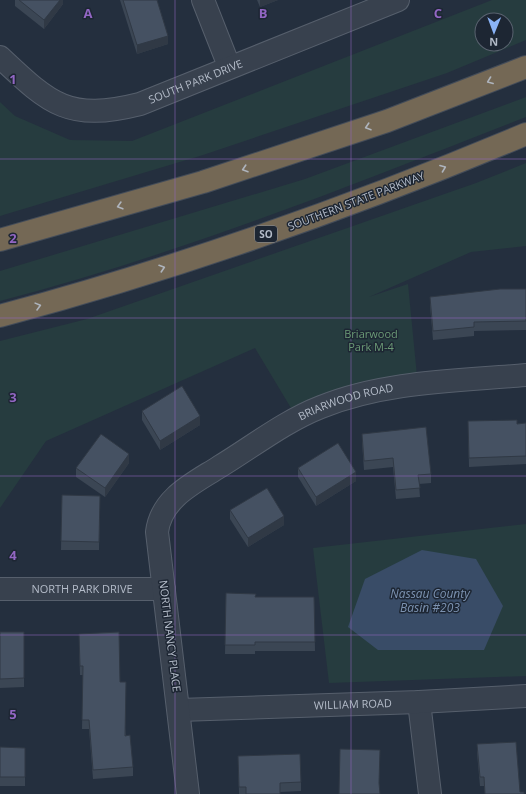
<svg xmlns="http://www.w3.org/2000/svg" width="526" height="794" viewBox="0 0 526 794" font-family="'Open Sans',sans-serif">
	<rect width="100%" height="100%" fill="#242f3e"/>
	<g fill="#263c3f" fill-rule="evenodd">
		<path d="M 492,0 L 526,0 L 526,40 L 447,73 L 203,155 L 0,216 L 0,102 L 15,116 L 70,140 L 132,141 ZM 482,20 L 506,20 L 506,44 L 482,44 Z"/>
		<path d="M 526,97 L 526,117 C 353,185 180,254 0,301 L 0,271 L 305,179 Z"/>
		<polygon points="526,163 526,246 471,252 369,297 408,284 417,376 364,381 291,408 255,348 46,441 0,508 0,341 87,319 476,183"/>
		<polygon points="526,524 526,676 329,683 313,548"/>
	</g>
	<polygon fill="#394c67" points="422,550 476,559 503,606 484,650 378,650 348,627 365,579"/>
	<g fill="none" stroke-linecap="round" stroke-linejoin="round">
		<g stroke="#565f6c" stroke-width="24">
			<g id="street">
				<polyline points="203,0 229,66"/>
				<path id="s1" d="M 0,57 C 50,104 68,122 140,104 L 398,0"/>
				<path id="s2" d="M 0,589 L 164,589"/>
				<polyline points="419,702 430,794"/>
				<path id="s3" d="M 179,710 L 419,702 L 526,696"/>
				<path id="s4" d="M 188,794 L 157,532 C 161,498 194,483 219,467 C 252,447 285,421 321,407 C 385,381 458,381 526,375"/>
			</g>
		</g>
		<g stroke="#434c59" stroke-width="24">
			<g id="highway">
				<polyline points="0,240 203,182 387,121 526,67"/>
				<path d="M 0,316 C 179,268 355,206 526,134"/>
			</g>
		</g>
		<use href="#street" stroke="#38414e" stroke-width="22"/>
		<use href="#highway" stroke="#746855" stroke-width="22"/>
	</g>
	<g fill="#3b4654">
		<polygon points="15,0 63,0 63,4 44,29 15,6"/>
		<polygon points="120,0 157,0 168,44 137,54"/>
		<polygon points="257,0 278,0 260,7"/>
		<polygon points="526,289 526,330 474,331 474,336 433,340 430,305 430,297"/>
		<polygon points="142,411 200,425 160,450 142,420"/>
		<polygon points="468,421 517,424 526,423 526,464 469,467"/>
		<polygon points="362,434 431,474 431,483 419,484 420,497 396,499 393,467 364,470 362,442"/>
		<polygon points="129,463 105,497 76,477 76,468"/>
		<polygon points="298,468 356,481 316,506 298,477"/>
		<polygon points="62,495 100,496 99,550 61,550"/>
		<polygon points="230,510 284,525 248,547 230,519"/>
		<polygon points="226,593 255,597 314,597 315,651 255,651 255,654 225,654"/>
		<polygon points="0,632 24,632 24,687 0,688"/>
		<polygon points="79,643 120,682 126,736 133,767 133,776 93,779 89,729 82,729 83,675 80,675"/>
		<polygon points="477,744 520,792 524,794 485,794 484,786 480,786 477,753"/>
		<polygon points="0,747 25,748 25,786 0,786"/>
		<polygon points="238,756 301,782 301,791 280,792 280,794 239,794"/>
	</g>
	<g fill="#303945">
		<polygon points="60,0 63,0 63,4 44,29 44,20"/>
		<polygon points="260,0 278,0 260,7"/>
		<polygon points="168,36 168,44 137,54 137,45"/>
		<polygon points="200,416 200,425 160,450 160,441"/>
		<polygon points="129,454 129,463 105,497 105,488"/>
		<polygon points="356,472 356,481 316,506 316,497"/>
		<polygon points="284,516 284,525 248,547 248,538"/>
	</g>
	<g fill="#455162" stroke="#303945">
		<polygon points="19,0 60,0 44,20"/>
		<polygon points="123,0 157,0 168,36 137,45"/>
		<polygon points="500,289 526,289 526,321 474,322 474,327 433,331 430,297"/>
		<polygon points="182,386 200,416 160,441 142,411"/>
		<polygon points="517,420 517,424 526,423 526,456 469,458 468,421"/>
		<polygon points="426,427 431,474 418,475 420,488 396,490 393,458 364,461 362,434"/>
		<polygon points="101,434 129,454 105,488 76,468"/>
		<polygon points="338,443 356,472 316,497 298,468"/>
		<polygon points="267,488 284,516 248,538 230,510"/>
		<polygon points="62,495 100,496 99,542 61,541"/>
		<polygon points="226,593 256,594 255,597 314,597 315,642 255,642 255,645 225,645"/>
		<polygon points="0,632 24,632 24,678 0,679"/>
		<polygon points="119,632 120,682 126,682 125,736 130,735 133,767 93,770 89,720 82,720 83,666 80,666 79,634"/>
		<polygon points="516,742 520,792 524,792 524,794 485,794 484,777 480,777 477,744"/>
		<polygon points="0,747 25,748 25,777 0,777"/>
		<polygon points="340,749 380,750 379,783 380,794 339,794"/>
		<polygon points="300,754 301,782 280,783 280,794 246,794 246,787 239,787 238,756"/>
	</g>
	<defs><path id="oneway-chevron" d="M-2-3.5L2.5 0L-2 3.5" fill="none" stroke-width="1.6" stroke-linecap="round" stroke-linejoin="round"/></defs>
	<g stroke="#aeb4bd">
		<use href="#oneway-chevron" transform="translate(490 81) rotate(159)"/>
		<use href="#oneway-chevron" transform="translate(368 127) rotate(162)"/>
		<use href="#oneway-chevron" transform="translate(443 168) rotate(-21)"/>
		<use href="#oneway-chevron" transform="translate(245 169) rotate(162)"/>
		<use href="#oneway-chevron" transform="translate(120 206) rotate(164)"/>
		<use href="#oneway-chevron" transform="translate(162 268) rotate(-18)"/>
		<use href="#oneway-chevron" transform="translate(38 306) rotate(-15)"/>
	</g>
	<path fill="none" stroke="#9266c3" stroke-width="1" stroke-opacity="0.55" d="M 175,0 L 175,794M 351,0 L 351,794M 0,159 L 526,159M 0,318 L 526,318M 0,476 L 526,476M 0,635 L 526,635"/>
	<g text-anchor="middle" stroke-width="3" stroke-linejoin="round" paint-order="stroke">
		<rect fill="#1d2633" stroke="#878f9c" stroke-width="1" x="255" y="226" width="22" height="16" rx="3"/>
		<g font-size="10" font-weight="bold" fill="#b4bcc9">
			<text x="266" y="238">SO</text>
		</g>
		<g font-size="11" fill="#b4bcc9" stroke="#1d2633">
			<text dy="4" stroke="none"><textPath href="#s1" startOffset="218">SOUTH PARK DRIVE</textPath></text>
			<text transform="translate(356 201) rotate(-21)" y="4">SOUTHERN STATE PARKWAY</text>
			<text dy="4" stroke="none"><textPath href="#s4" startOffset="501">BRIARWOOD ROAD</textPath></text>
			<text dy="4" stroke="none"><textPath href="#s2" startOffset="82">NORTH PARK DRIVE</textPath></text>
			<text transform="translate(170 636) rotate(83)" y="4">NORTH NANCY PLACE</text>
			<text dy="4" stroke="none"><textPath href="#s3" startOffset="174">WILLIAM ROAD</textPath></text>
		</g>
		<g font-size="11" fill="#6b9a76" stroke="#1d2633">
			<text x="371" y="338">Briarwood<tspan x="371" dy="13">Park M-4</tspan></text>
		</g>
		<g font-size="12" font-style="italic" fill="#7c92b1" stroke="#1d2633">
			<text x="430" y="598">Nassau County<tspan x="430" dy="14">Basin #203</tspan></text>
		</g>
	</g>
	<g font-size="13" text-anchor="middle" font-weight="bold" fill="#9266c3" stroke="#1d2633" stroke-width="3" stroke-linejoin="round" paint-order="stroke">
		<text x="88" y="18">A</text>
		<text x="263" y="18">B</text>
		<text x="438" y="18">C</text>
		<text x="13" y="84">1</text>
		<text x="13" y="243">2</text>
		<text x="13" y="402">3</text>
		<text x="13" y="560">4</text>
		<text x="13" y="719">5</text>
	</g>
	<g transform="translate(494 32) rotate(181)"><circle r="19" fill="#1d2633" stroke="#59626f"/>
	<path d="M0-3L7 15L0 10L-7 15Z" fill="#8ab4f8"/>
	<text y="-6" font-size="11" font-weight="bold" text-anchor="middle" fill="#b4bcc9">N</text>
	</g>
</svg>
